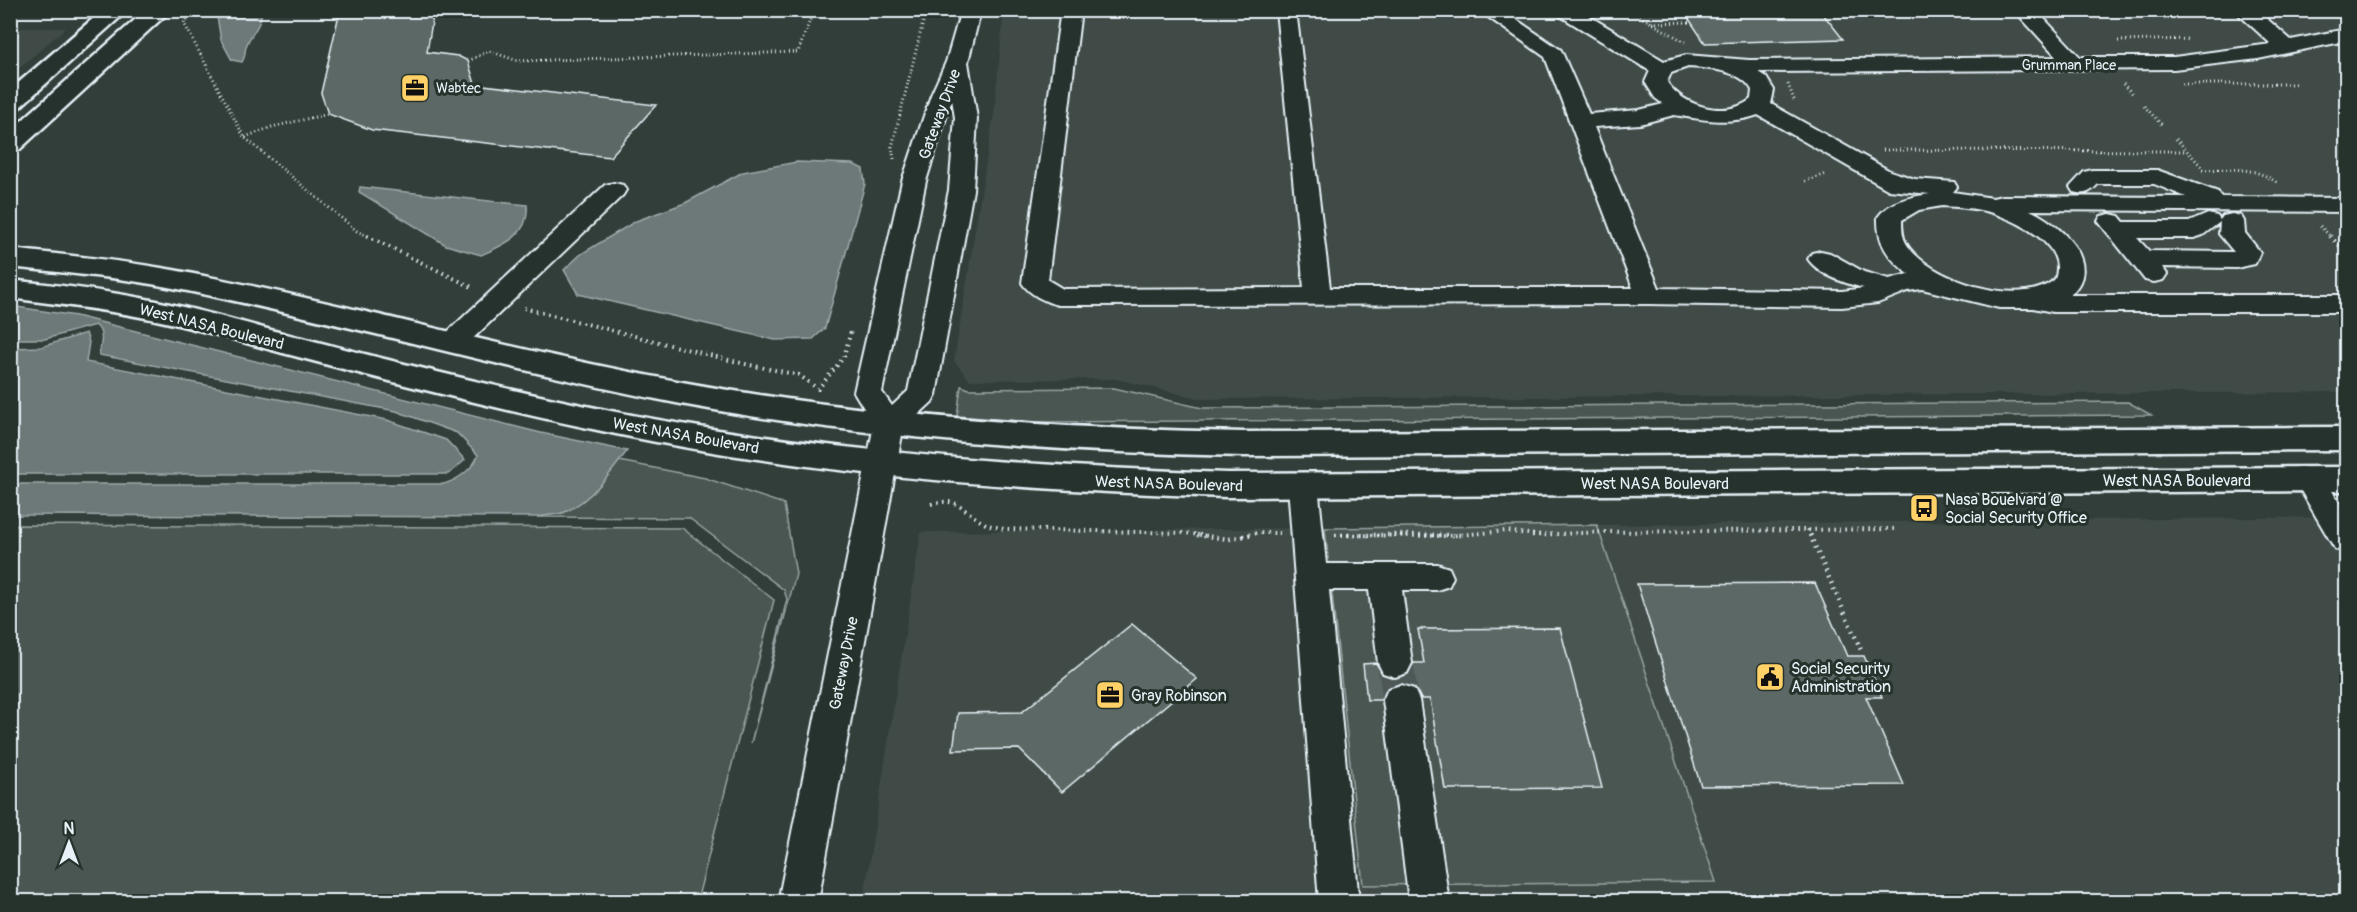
<svg xmlns="http://www.w3.org/2000/svg" width="2357" height="912" viewBox="0 0 2357 912" font-family="Pangolin,sans-serif">
	<rect width="100%" height="100%" fill="#323e39"/>
	<filter id="ink" filterUnits="userSpaceOnUse"><feTurbulence type="fractalNoise" baseFrequency=".0167" numOctaves="2"/><feDisplacementMap in="SourceGraphic" scale="12" xChannelSelector="R" yChannelSelector="G"/><feConvolveMatrix kernelMatrix="1 2 1 2 8 2 1 2 1" color-interpolation-filters="sRGB"/></filter>
	<g filter="url(#ink)">
		<g fill="#3f4b46">
			<polygon points="1004,11 2346,11 2346,392 1202,399 1116,379 970,380 954,361 994,113"/>
			<polygon points="11,28 66,28 11,75"/>
			<polygon points="2346,517 2346,901 863,902 921,532 1325,528 1363,885 1715,882 1597,525"/>
		</g>
		<g fill="#495651" stroke="#98a4a4" stroke-width="1.5">
			<polygon points="961,386 969,389 1114,388 1202,408 2128,402 2151,415 1036,422 957,416"/>
			<polygon points="619,461 705,478 784,504 796,574 751,743 787,599 784,590 689,518 537,517 565,512 588,495"/>
			<polygon points="11,525 682,528 774,600 697,901 11,901"/>
			<polygon points="1597,525 1716,882 1363,885 1325,528"/>
		</g>
		<g fill="#6d7978" stroke="#9ea9ab" stroke-width="1.5">
			<path d="M 216,11 L 262,11 C 260,30 249,34 246,47 C 244,54 246,56 242,62 L 232,60 L 221,40 Z"/>
			<polygon points="797,162 853,164 863,169 865,184 825,328 813,339 775,340 578,294 564,270 581,254 636,221 685,203 743,172"/>
			<path d="M 360,187 L 527,205 C 530,235 504,245 481,255 L 446,245 L 359,192 Z"/>
			<path d="M 10,306 L 76,316 L 541,433 L 627,451 C 611,473 591,500 565,512 C 557,515 546,515 537,517 L 11,515 L 11,484 L 444,484 C 457,480 474,469 478,455 L 457,433 L 396,411 L 99,355 C 101,344 105,332 95,325 L 45,339 L 11,339 Z"/>
			<polygon points="86,333 89,342 86,362 387,420 446,440 465,460 449,474 11,474 11,348 41,347"/>
		</g>
		<g fill="#5c6865" stroke="#e8f1f8" stroke-width="1.5">
			<polygon points="340,10 434,10 427,52 458,56 468,61 475,84 656,105 610,157 372,130 328,114 321,93"/>
			<polygon points="1683,10 1820,10 1843,39 1705,43"/>
			<polygon points="1815,583 1847,656 1864,656 1882,697 1866,697 1904,785 1701,786 1637,584"/>
			<polygon points="1132,624 1197,679 1062,792 1019,749 953,750 958,713 1022,712"/>
			<polygon points="1560,628 1602,788 1445,789 1430,699 1421,699 1415,687 1400,683 1387,687 1381,700 1367,700 1363,664 1376,663 1382,675 1394,679 1408,675 1414,663 1424,663 1418,629"/>
		</g>
		<g fill="none" stroke-linecap="round" stroke-linejoin="round">
			<polyline stroke="#4d5956" stroke-width="36" stroke-dasharray="36 18" stroke-linecap="butt" points="1395,663 1401,700"/>
			<g stroke="#e8f1f8" stroke-width="4">
				<g id="minor">
					<path d="M 961,10 L 981,10 L 968,62 L 977,118 L 973,190 L 936,395 L 932,402 L 903,429 L 818,902 L 778,902 L 874,425 L 854,392 L 902,181 L 931,95 L 946,62 ZM 952,99 L 955,118 L 949,190 L 908,391 L 892,406 L 882,392 L 926,181 Z"/>
					<path d="M 1061,10 L 1081,10 L 1048,280 L 1063,289 L 1304,288 L 1276,10 L 1296,10 L 1330,288 L 1633,288 L 1545,57 L 1478,10 L 1502,10 L 1561,50 L 1589,114 L 1639,110 L 1663,104 L 1655,98 L 1645,82 L 1650,71 L 1557,14 L 1554,10 L 1579,10 L 1664,61 L 1686,55 L 1749,60 L 2057,57 L 2014,10 L 2036,10 L 2080,57 L 2174,57 L 2271,44 L 2234,10 L 2257,10 L 2291,40 L 2346,29 L 2346,41 L 2258,59 L 2174,69 L 1758,72 L 1766,77 L 1774,90 L 1771,104 L 1890,171 L 1915,179 L 1954,182 L 1957,187 L 1953,192 L 1993,198 L 2002,196 L 2186,197 L 2154,184 L 2098,184 C 2090,193 2085,195 2073,192 L 2070,187 L 2084,172 L 2092,170 L 2157,170 L 2218,192 L 2221,197 L 2346,198 L 2346,212 L 2030,210 C 2060,224 2105,264 2070,295 L 2346,295 L 2346,312 L 2053,312 L 2033,308 L 1999,308 L 1922,289 L 1908,291 L 1878,303 L 1842,307 L 1649,304 L 1058,305 C 1045,302 1029,294 1022,283 ZM 1688,67 C 1708,68 1741,70 1752,90 L 1751,99 C 1727,119 1683,107 1667,82 L 1671,73 ZM 1674,115 C 1704,120 1729,125 1758,115 L 1889,190 L 1930,194 C 1911,197 1889,201 1878,217 C 1877,243 1888,259 1909,274 L 1889,279 L 1864,272 L 1830,253 L 1821,251 L 1812,253 L 1808,259 C 1819,275 1847,284 1864,288 L 1842,291 L 1659,288 L 1594,127 L 1640,124 ZM 1942,206 C 1958,207 1974,208 1989,212 C 2016,220 2068,244 2055,279 C 2022,310 1926,279 1906,243 C 1902,236 1902,227 1902,220 L 1919,210 Z"/>
					<polygon points="614,183 623,185 626,190 623,195 463,348 453,351 443,348 439,342 443,336 605,185"/>
					<path d="M 2110,214 L 2119,216 L 2124,222 L 2189,222 L 2208,214 L 2217,216 L 2220,220 L 2223,216 L 2232,214 L 2241,216 L 2244,221 L 2245,233 L 2260,252 L 2255,264 L 2236,268 L 2162,267 L 2167,274 L 2163,280 L 2154,282 L 2145,280 L 2098,221 L 2101,216 ZM 2220,222 L 2219,234 L 2234,252 L 2149,251 L 2137,238 L 2194,238 L 2203,235 Z"/>
					<polygon points="2309,468 2320,471 2346,514 2346,552 2335,549 2294,479 2298,471"/>
					<polygon points="1303,474 1314,477 1318,485 1326,564 1437,564 1449,568 1453,577 1449,586 1437,590 1402,590 1412,663 1407,673 1395,677 1383,673 1378,663 1369,590 1329,590 1359,902 1319,902 1288,485 1292,477"/>
					<polygon points="1401,685 1414,689 1419,700 1449,902 1409,902 1383,700 1388,689"/>
				</g>
			</g>
			<g stroke="#e8f1f8" stroke-width="5">
				<g id="major">
					<polygon points="103,10 128,10 19,108 10,110 10,90"/>
					<polygon points="146,10 171,10 19,150 10,153 10,131"/>
					<path d="M 10,249 C 64,255 119,260 173,270 C 343,302 511,351 682,382 C 867,416 1055,429 1244,432 L 2346,427 L 2346,450 L 1244,456 C 1055,452 867,439 681,404 C 510,371 343,322 173,288 C 119,277 65,273 10,267 Z"/>
					<path d="M 10,280 C 56,285 101,290 146,299 C 199,309 250,325 302,338 C 406,365 511,391 616,412 C 818,452 1022,466 1227,473 L 2346,467 L 2346,491 L 1227,497 C 1022,490 817,476 616,434 C 511,412 406,386 302,358 C 250,345 199,328 146,318 C 101,309 56,304 10,298 Z"/>
				</g>
			</g>
			<g stroke="#e8f1f8" stroke-width="3" stroke-dasharray="1 3" stroke-linecap="butt">
				<polyline points="195,10 184,23 244,137 357,231 370,237"/>
				<polyline points="1629,10 1685,42"/>
				<polyline points="1633,12 1684,12"/>
				<polyline points="1652,23 1691,22"/>
				<polyline points="2118,41 2188,39"/>
				<polyline points="468,61 489,51 518,61 798,52 814,10"/>
				<polyline points="1788,84 1795,102"/>
				<polyline points="2123,84 2134,95"/>
				<polyline points="2182,84 2298,84"/>
				<polyline points="2144,106 2163,126"/>
				<polyline points="245,137 272,127 328,114"/>
				<polyline points="2176,139 2204,169"/>
				<polyline points="1883,150 2187,151"/>
				<polyline points="894,159 892,147 926,10"/>
				<path d="M 2202,170 C 2229,169 2255,166 2277,183"/>
				<polyline points="1805,181 1827,174"/>
				<polyline points="2320,226 2331,237"/>
			</g>
			<g stroke="#e8f1f8" stroke-width="4" stroke-dasharray="1.5 4.5" stroke-linecap="butt">
				<polyline points="367,236 474,288"/>
				<polyline points="2330,236 2346,252"/>
				<polyline points="524,308 745,364 799,375 818,389 844,357 851,331"/>
				<path d="M 931,504 C 962,496 962,512 986,524 C 991,526 998,527 1004,529 L 1186,533 L 1208,536"/>
				<polyline points="1808,529 1811,536"/>
				<polyline points="1335,535 1447,536 1506,531 1535,535 1604,532 1897,529"/>
				<polyline points="1243,536 1257,533 1280,533"/>
			</g>
			<g stroke="#e8f1f8" stroke-width="4.5" stroke-dasharray="1.5 5" stroke-linecap="butt">
				<polyline points="1197,535 1229,539 1250,535"/>
				<polyline points="1335,535 1464,535"/>
				<polyline points="1532,535 1546,535"/>
				<polyline points="1810,535 1861,650"/>
			</g>
			<use href="#minor" fill="#26332d" fill-rule="evenodd"/>
			<use href="#major" fill="#26332d" fill-rule="evenodd"/>
		</g>
	</g>
	<defs>
		<g id="office-square" transform="scale(1.5)"><rect x="-9" y="-9" width="18" height="18" rx="4" fill="#ffd166" stroke="#26332d"/><path d="M-6-3h4V-5.5h4V-3h4V5H-6ZM-1-4.5V-3h2v-1.5ZM-6 0V1H6V0Z" fill="#111"/></g>
		<g id="bus-square" transform="scale(1.5)"><rect x="-9" y="-9" width="18" height="18" rx="4" fill="#ffd166" stroke="#26332d"/><path d="M-5-6H5V4H4V6H2V4H-2V6H-4V4H-5ZM-3.5-4V0h7V-4ZM-3.5 1.2v1.5H-2V1.2ZM2 1.2v1.5H3.5V1.2Z" fill="#111"/></g>
		<g id="civic-square" transform="scale(1.5)"><rect x="-9" y="-9" width="18" height="18" rx="4" fill="#ffd166" stroke="#26332d"/><path d="M-.6-6.5H3V-4.5H.6V-3L4-1V1h2V6H-6V1h2V-1L-.6-3ZM-1.2 2.5V6h2.4V2.5Z" fill="#111"/></g>
	</defs>
	<g fill-rule="evenodd">
		<use href="#office-square" x="415" y="88"/>
		<use href="#bus-square" x="1924" y="508"/>
		<use href="#civic-square" x="1770" y="677"/>
		<use href="#office-square" x="1110" y="695"/>
	</g>
	<g text-anchor="middle" stroke-width="6" stroke-linejoin="round" paint-order="stroke">
		<g font-size="14" fill="#e8f1f8" stroke="#26332d">
			<text x="2069" y="70">Grumman Place</text>
		</g>
		<g font-size="14" fill="#e8f1f8" stroke="#26332d" text-anchor="start">
			<text x="436" y="93">Wabtec</text>
		</g>
		<g font-size="16" fill="#e8f1f8" stroke="#26332d">
			<text transform="translate(939 114) rotate(-70)" y="6">Gateway Drive</text>
			<text transform="translate(212 326) rotate(14)" y="6">West NASA Boulevard</text>
			<text transform="translate(686 435) rotate(10)" y="6">West NASA Boulevard</text>
			<text x="2177" y="486">West NASA Boulevard</text>
			<text transform="translate(1169 483) rotate(2)" y="6">West NASA Boulevard</text>
			<text x="1655" y="489">West NASA Boulevard</text>
			<text transform="translate(843 663) rotate(-79)" y="6">Gateway Drive</text>
		</g>
		<g font-size="16" fill="#e8f1f8" stroke="#26332d" text-anchor="start">
			<text x="1945" y="505">Nasa Bouelvard @<tspan x="1945" dy="18">Social Security Office</tspan></text>
			<text x="1791" y="674">Social Security<tspan x="1791" dy="18">Administration</tspan></text>
			<text x="1131" y="701">Gray Robinson</text>
		</g>
	</g>
	<rect width="2357" height="912" fill="none" stroke="#26332d" stroke-width="36"/>
	<rect x="18" y="18" width="2321" height="876" fill="none" stroke="#e8f1f8" stroke-width="2" filter="url(#ink)"/>
	<g transform="translate(69 843)" stroke="#26332d" stroke-width="4.5" paint-order="stroke">
	<path d="M0-4.5L10 22L0 15L-10 22Z" fill="#e8f1f8"/>
	<text y="-9" font-size="16" font-weight="bold" text-anchor="middle" fill="#e8f1f8">N</text>
	</g>
</svg>
